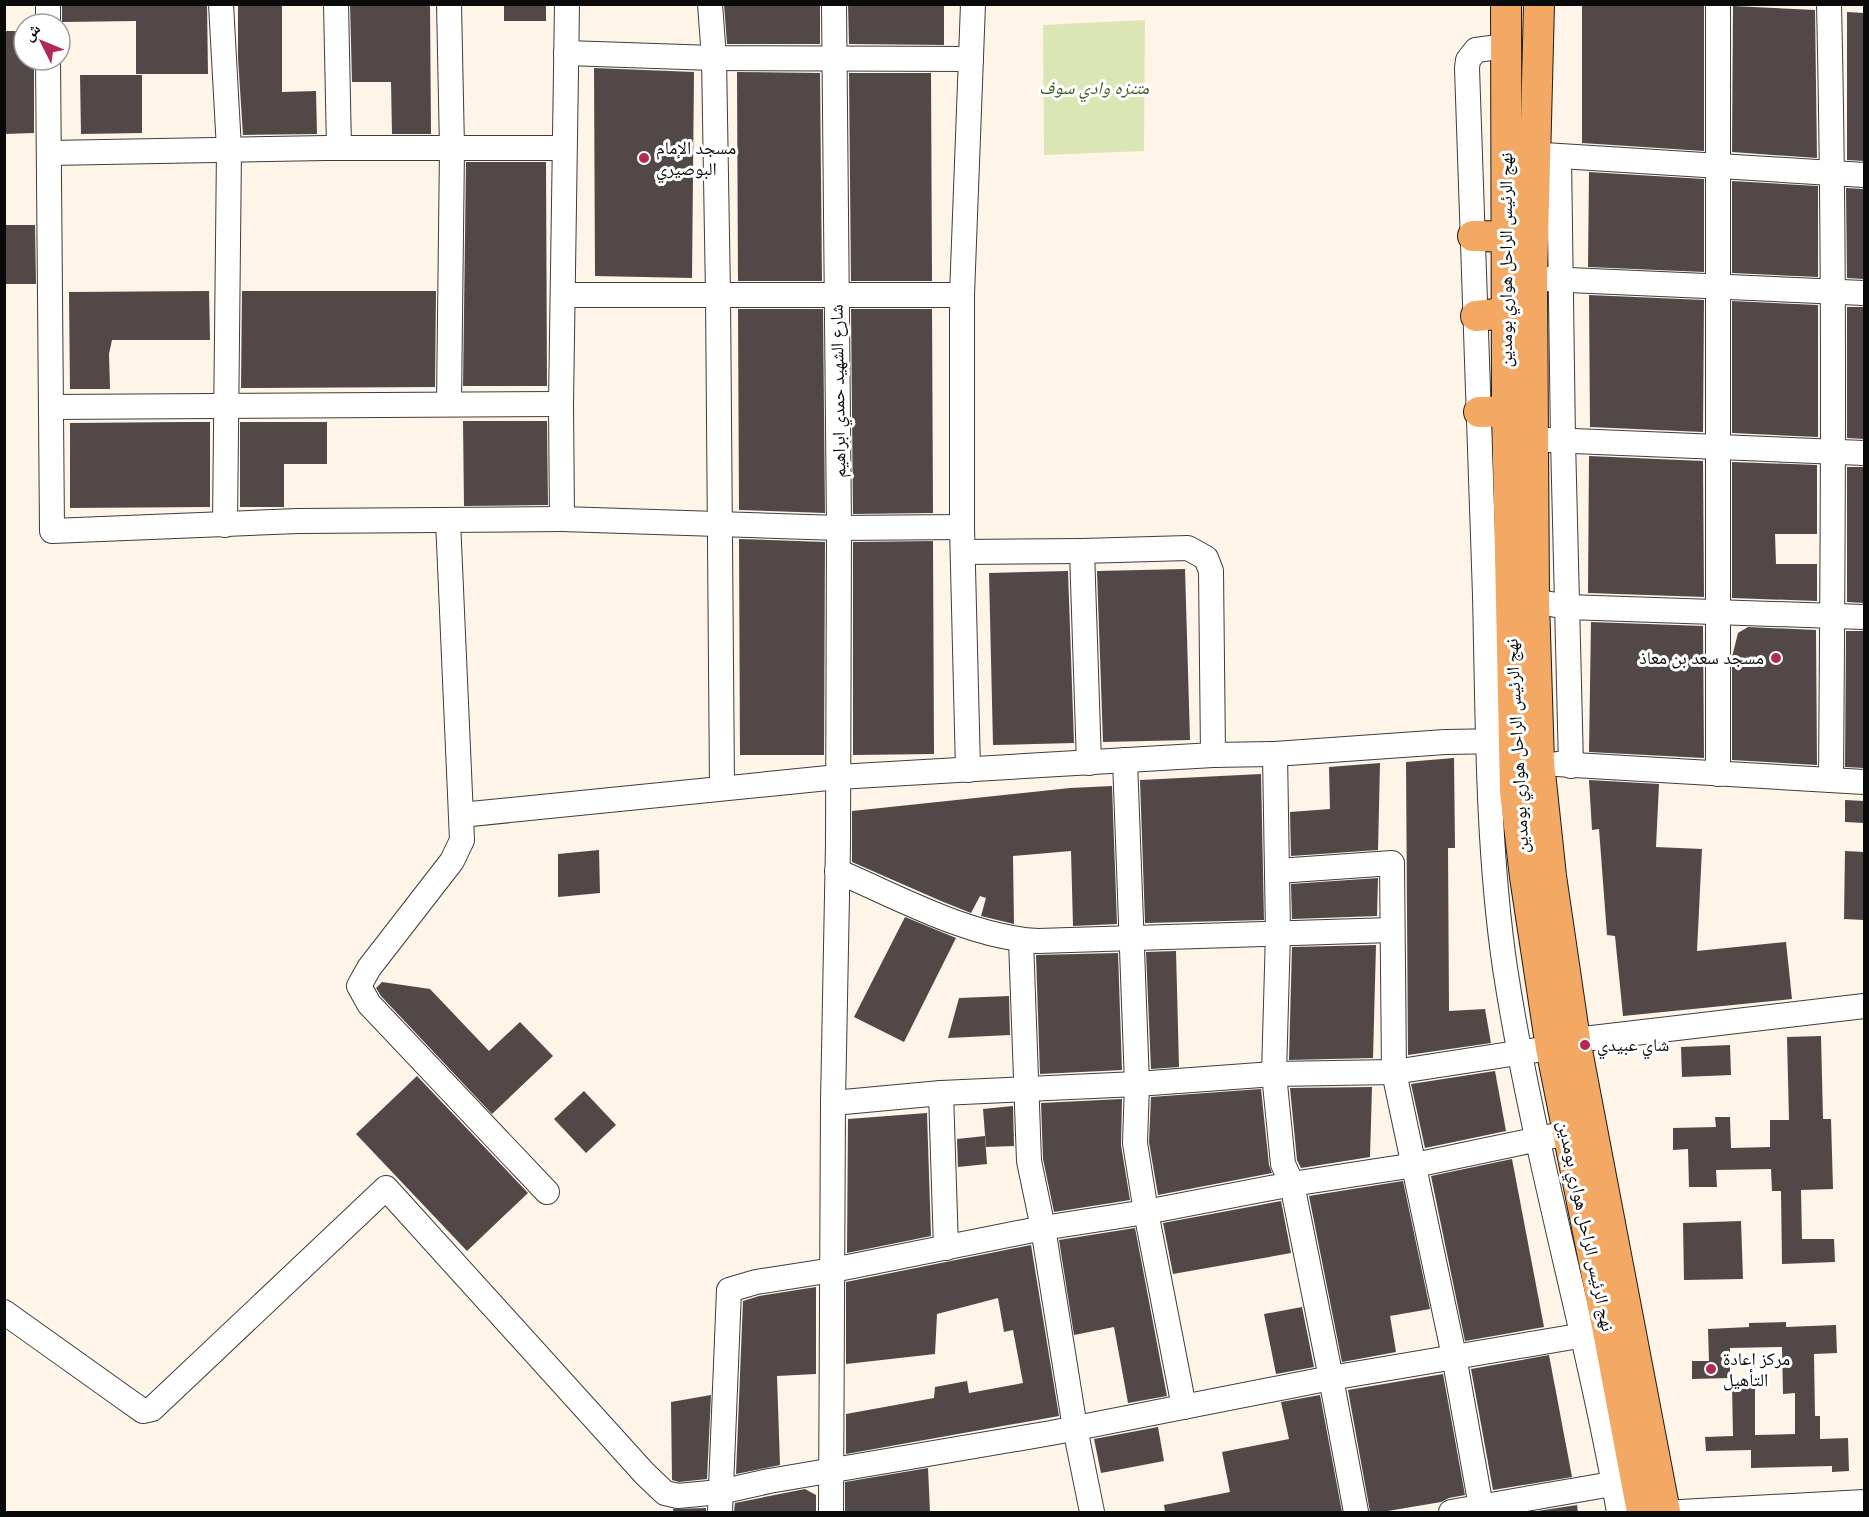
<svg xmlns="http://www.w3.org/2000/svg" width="1869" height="1517" viewBox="0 0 1869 1517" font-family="'PT Serif','Noto Naskh Arabic',serif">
	<rect width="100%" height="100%" fill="#fef4e8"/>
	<polygon fill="#dce6b4" points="1145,20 1144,151 1044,155 1043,25"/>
	<g fill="#524847">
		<polygon points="62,4 207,4 208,74 136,74 136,21 62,22"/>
		<polygon points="238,4 282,4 282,92 316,91 317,134 243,135 238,58"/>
		<polygon points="350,4 430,4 431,134 392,134 391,82 352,82"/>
		<rect x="504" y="4" width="42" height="17"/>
		<polygon points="724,4 820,4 820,44 727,44"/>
		<polygon points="848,4 944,4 944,45 849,44"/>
		<polygon points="1582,4 1704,4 1704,151 1582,143"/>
		<polygon points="1733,6 1815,10 1817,158 1732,152"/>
		<polygon points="1847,12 1864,13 1864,161 1847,160"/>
		<polygon points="4,31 24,31 24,60 34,60 34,133 4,134"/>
		<polygon points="594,68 694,72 692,278 595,276"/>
		<polygon points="737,72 820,73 822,281 738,281"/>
		<polygon points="849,73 931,73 932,281 851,281"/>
		<polygon points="80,75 142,75 142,133 81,134"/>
		<polygon points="466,162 546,162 547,386 463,386"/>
		<polygon points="1589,172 1704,179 1704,272 1588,267"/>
		<polygon points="1732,181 1818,186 1818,277 1732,273"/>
		<polygon points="1846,188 1864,189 1864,279 1847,278"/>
		<polygon points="4,225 35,225 36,284 4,284"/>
		<polygon points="209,291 210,340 112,340 109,354 110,389 70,389 69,292"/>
		<polygon points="242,291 436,291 435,387 241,388"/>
		<polygon points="1589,295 1704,300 1703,432 1590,427"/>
		<polygon points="1732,301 1818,305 1818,437 1732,433"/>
		<polygon points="1847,307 1864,307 1864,439 1847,438"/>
		<polygon points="738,309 823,309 825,513 739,510"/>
		<polygon points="851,309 932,309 933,513 853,514"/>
		<polygon points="463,421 547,421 548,505 464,506"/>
		<polygon points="183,422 210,422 210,507 70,508 70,423"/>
		<polygon points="240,422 327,422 327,464 284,464 284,507 240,507"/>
		<polygon points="1589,456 1703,461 1704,597 1588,593"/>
		<polygon points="1732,462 1817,465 1817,534 1775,534 1776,564 1817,564 1817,601 1732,598"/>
		<polygon points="1847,467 1864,467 1864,603 1847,602"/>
		<polygon points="739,539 825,542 824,755 740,755"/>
		<polygon points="933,541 934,754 853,755 853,542"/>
		<polygon points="1185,569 1190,740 1103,742 1097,571"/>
		<polygon points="1068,571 1074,743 993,745 989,573"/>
		<polygon points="1591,622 1703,626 1704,758 1589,752"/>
		<polygon points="1748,627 1816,630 1817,765 1732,760 1732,657 1738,633"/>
		<polygon points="1846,631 1864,631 1864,768 1845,767"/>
		<polygon points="1454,758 1455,848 1448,848 1449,1011 1485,1009 1491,1043 1408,1055 1406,762"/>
		<polygon points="1380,763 1378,850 1291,856 1290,812 1330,809 1329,767"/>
		<polygon points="1261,774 1264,920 1145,923 1140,780"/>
		<polygon points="1589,780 1659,784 1656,847 1702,849 1697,951 1786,942 1792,999 1623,1016 1615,936 1607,935 1599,829 1592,830"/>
		<polygon points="1112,786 1117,924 1073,926 1071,851 1013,856 1014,924 981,916 986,898 980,896 971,913 941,901 852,862 852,811 1070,788"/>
		<polygon points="1845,800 1864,801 1864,823 1845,822"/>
		<polygon points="599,850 600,893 558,897 558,854"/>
		<polygon points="1845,851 1864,852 1864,920 1844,919"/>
		<polygon points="1378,878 1377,916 1292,919 1291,884"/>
		<polygon points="905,917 956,938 904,1042 854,1017"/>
		<polygon points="1376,945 1373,1058 1289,1060 1292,947"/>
		<polygon points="1176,951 1179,1067 1151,1069 1146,952"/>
		<polygon points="1118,953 1122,1070 1040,1074 1036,955"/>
		<polygon points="382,982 430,989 489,1051 520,1022 553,1056 492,1114 381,996 376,988"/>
		<polygon points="1009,996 1010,1035 948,1038 959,998"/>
		<polygon points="1821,1036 1823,1119 1831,1119 1833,1189 1801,1190 1802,1239 1834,1239 1835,1262 1782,1264 1781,1191 1772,1191 1771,1169 1716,1170 1717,1187 1689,1187 1688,1149 1673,1150 1673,1128 1716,1127 1715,1117 1730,1117 1731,1148 1770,1147 1770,1120 1789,1120 1787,1037"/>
		<polygon points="1730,1045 1731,1075 1682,1077 1681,1047"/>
		<polygon points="1495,1071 1506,1131 1425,1148 1411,1084"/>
		<polygon points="417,1076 528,1193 467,1251 356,1134"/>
		<polygon points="1372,1087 1370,1157 1301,1168 1297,1160 1290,1088"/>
		<polygon points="1261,1089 1269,1165 1272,1173 1158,1195 1149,1142 1151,1097"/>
		<polygon points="584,1091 616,1125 586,1153 554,1119"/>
		<polygon points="1122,1099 1121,1145 1130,1200 1054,1212 1043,1159 1041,1103"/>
		<polygon points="1013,1106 1014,1146 986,1147 983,1109"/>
		<polygon points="927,1113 931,1236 847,1253 848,1119"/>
		<polygon points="985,1136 987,1164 958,1167 957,1139"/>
		<polygon points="1512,1159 1544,1327 1465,1341 1431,1176"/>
		<polygon points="1403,1181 1430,1309 1390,1316 1396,1352 1342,1362 1309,1196"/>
		<polygon points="1281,1201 1291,1253 1173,1274 1163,1223"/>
		<polygon points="1741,1221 1743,1279 1684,1280 1683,1223"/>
		<polygon points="1135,1228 1167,1396 1128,1403 1114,1327 1074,1335 1059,1240"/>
		<polygon points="1031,1245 1059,1416 846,1454 846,1414 934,1398 935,1387 967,1381 969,1393 1023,1383 1013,1330 1004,1332 998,1298 937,1314 935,1354 846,1364 846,1282"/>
		<polygon points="816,1287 816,1374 777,1376 780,1465 736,1474 743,1301 759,1296"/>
		<polygon points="1302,1307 1314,1367 1276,1374 1264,1314"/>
		<polygon points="1786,1322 1786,1327 1836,1325 1837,1353 1814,1354 1815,1416 1820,1416 1820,1439 1848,1438 1849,1471 1832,1472 1832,1466 1751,1468 1751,1450 1706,1451 1705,1437 1733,1436 1732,1386 1755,1386 1755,1435 1795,1434 1795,1393 1783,1394 1782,1347 1730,1348 1730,1378 1692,1379 1692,1361 1709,1361 1708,1329 1749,1327 1749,1323"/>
		<polygon points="1549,1355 1572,1477 1493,1490 1471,1369"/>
		<polygon points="1443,1374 1465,1495 1449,1498 1441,1502 1382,1512 1370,1512 1348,1390"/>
		<polygon points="711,1395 707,1479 679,1482 672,1480 671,1402"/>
		<polygon points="1320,1395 1342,1512 1165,1512 1164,1505 1230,1492 1222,1452 1289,1439 1281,1402"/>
		<polygon points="1158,1427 1164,1461 1101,1473 1094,1439"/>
		<polygon points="928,1468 930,1512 845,1512 845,1482"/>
		<polygon points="805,1489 816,1495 816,1512 734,1512 735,1503"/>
		<polygon points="1577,1505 1578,1512 1531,1512"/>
		<polygon points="706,1508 706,1512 673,1512 673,1509"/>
	</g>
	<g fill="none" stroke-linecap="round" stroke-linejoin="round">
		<g stroke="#3d3d3d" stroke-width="26">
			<g id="minor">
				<polyline points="48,4 48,24"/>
				<polyline points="221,4 229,149 225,525"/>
				<polyline points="336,4 339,148"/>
				<polyline points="567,4 561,404 562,519 839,528 962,527"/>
				<polyline points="710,4 714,58 718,295 722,788"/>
				<polyline points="1718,4 1718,774"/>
				<path d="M 1829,4 C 1835,263 1833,522 1831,780"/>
				<path d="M 1506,46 L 1476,50 L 1468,60 L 1467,68 C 1473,243 1479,419 1485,595 C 1488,718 1487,845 1505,968 C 1533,1151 1587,1330 1619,1512"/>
				<polyline points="566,53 714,58 971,59"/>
				<polyline points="48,60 52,531 298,521 562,519"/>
				<polyline points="49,153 326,148 564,148"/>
				<polyline points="1544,155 1864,175"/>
				<polyline points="1559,157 1563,440 1571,766"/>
				<polyline points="1546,279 1864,293"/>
				<polyline points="564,295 962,295"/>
				<polyline points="449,403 452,148 449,4"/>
				<polyline points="52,407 561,404"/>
				<polyline points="1549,440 1864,453"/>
				<polyline points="448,520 462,840 452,861 369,968 359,986 369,1004 547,1192"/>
				<polyline points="1082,551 1089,763"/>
				<polyline points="963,552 1082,551 1188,548 1206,558 1211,571 1213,755"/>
				<polyline points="1534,601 1567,607 1864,617"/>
				<polyline points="1275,754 1278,933 1274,1074 1283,1164 1292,1184 1331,1378 1356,1512"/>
				<polyline points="1125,760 1137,1084 1135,1143 1146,1212 1184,1407"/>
				<polyline points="1557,764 1864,782"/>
				<polyline points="968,770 962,527 962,295 973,4"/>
				<polyline points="461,815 838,777 1213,755 1275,754 1445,742 1503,741"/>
				<path d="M 837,871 C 900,898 969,937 1038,941 L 1392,930"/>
				<polyline points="1278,871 1392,863 1394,1072 1454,1356 1482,1512"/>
				<polyline points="1021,940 1029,1161 1043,1228 1075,1428 1092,1512"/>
				<polyline points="1575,1040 1864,1006"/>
				<polyline points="941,1093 946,1248"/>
				<polyline points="833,1103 941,1093 1137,1084 1274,1074 1394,1072 1537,1050"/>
				<polyline points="4,1312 133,1404 143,1411 152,1409 386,1188 645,1474 665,1493 678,1496 720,1492 769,1481 1051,1433 1331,1378 1608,1331 1624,1332"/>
				<polyline points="720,1512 729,1290 756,1282 833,1270 1043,1228 1146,1212 1292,1184 1415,1165 1553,1136"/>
				<polyline points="831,1512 833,1103 838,844 839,528 834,4"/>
				<polyline points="1451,1512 1629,1481"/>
				<polyline points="1681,1512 1864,1502"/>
			</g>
		</g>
		<g stroke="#1b1b1b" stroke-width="32">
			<g id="major">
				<polyline points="1506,4 1507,411 1515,791 1525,877 1551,1048 1608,1331 1642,1512"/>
				<polyline points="1539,4 1532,279 1534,601 1539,763 1551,876 1575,1040 1665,1512"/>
				<polyline points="1473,236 1524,237"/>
				<polyline points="1476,316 1506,313"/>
				<polyline points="1479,412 1526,411"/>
			</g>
		</g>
		<use href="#minor" stroke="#fff" stroke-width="24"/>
		<use href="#major" stroke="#f3a963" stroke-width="30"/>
	</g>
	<g fill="#b32955" stroke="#fff" stroke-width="2">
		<circle cx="644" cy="158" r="6"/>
		<circle cx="1776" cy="658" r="6"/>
		<circle cx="1585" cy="1045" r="6"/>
		<circle cx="1711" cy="1369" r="6"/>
	</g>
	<g text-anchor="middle" stroke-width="6" stroke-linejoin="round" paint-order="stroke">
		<g font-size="18" font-style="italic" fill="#3d5e1e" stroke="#fff">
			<text x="1094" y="94">متنزه وادي سوف</text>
		</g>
		<g font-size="18" fill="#0a0a0a" stroke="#fff" text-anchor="start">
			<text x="656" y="154">مسجد الإمام<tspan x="656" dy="21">البوصيري</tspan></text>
			<text x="1764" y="664" text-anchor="end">مسجد سعد بن معاذ</text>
			<text x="1597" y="1051">شاي عبيدي</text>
			<text x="1723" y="1365">مركز إعادة<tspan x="1723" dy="21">التأهيل</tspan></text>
		</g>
		<g font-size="18" fill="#0a0a0a" stroke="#fff">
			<text transform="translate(1506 260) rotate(-90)" y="6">نهج الرئيس الراحل هواري بومدين</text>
			<text transform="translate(838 391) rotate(-91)" y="6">شارع الشهيد حمدي ابراهيم</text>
			<text transform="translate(1517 746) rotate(-93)" y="6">نهج الرئيس الراحل هواري بومدين</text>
			<text transform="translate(1586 1226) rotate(78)" y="6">نهج الرئيس الراحل هواري بومدين</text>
		</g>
	</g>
	<rect width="1869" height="1517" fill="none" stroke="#0a0a0a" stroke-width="12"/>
	<g transform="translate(42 42) rotate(313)"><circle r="28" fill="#ffffff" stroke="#9d9d9d" stroke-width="1.5"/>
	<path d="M0-4.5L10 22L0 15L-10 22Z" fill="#b32955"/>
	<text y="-9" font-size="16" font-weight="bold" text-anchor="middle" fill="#0a0a0a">ش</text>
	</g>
</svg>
